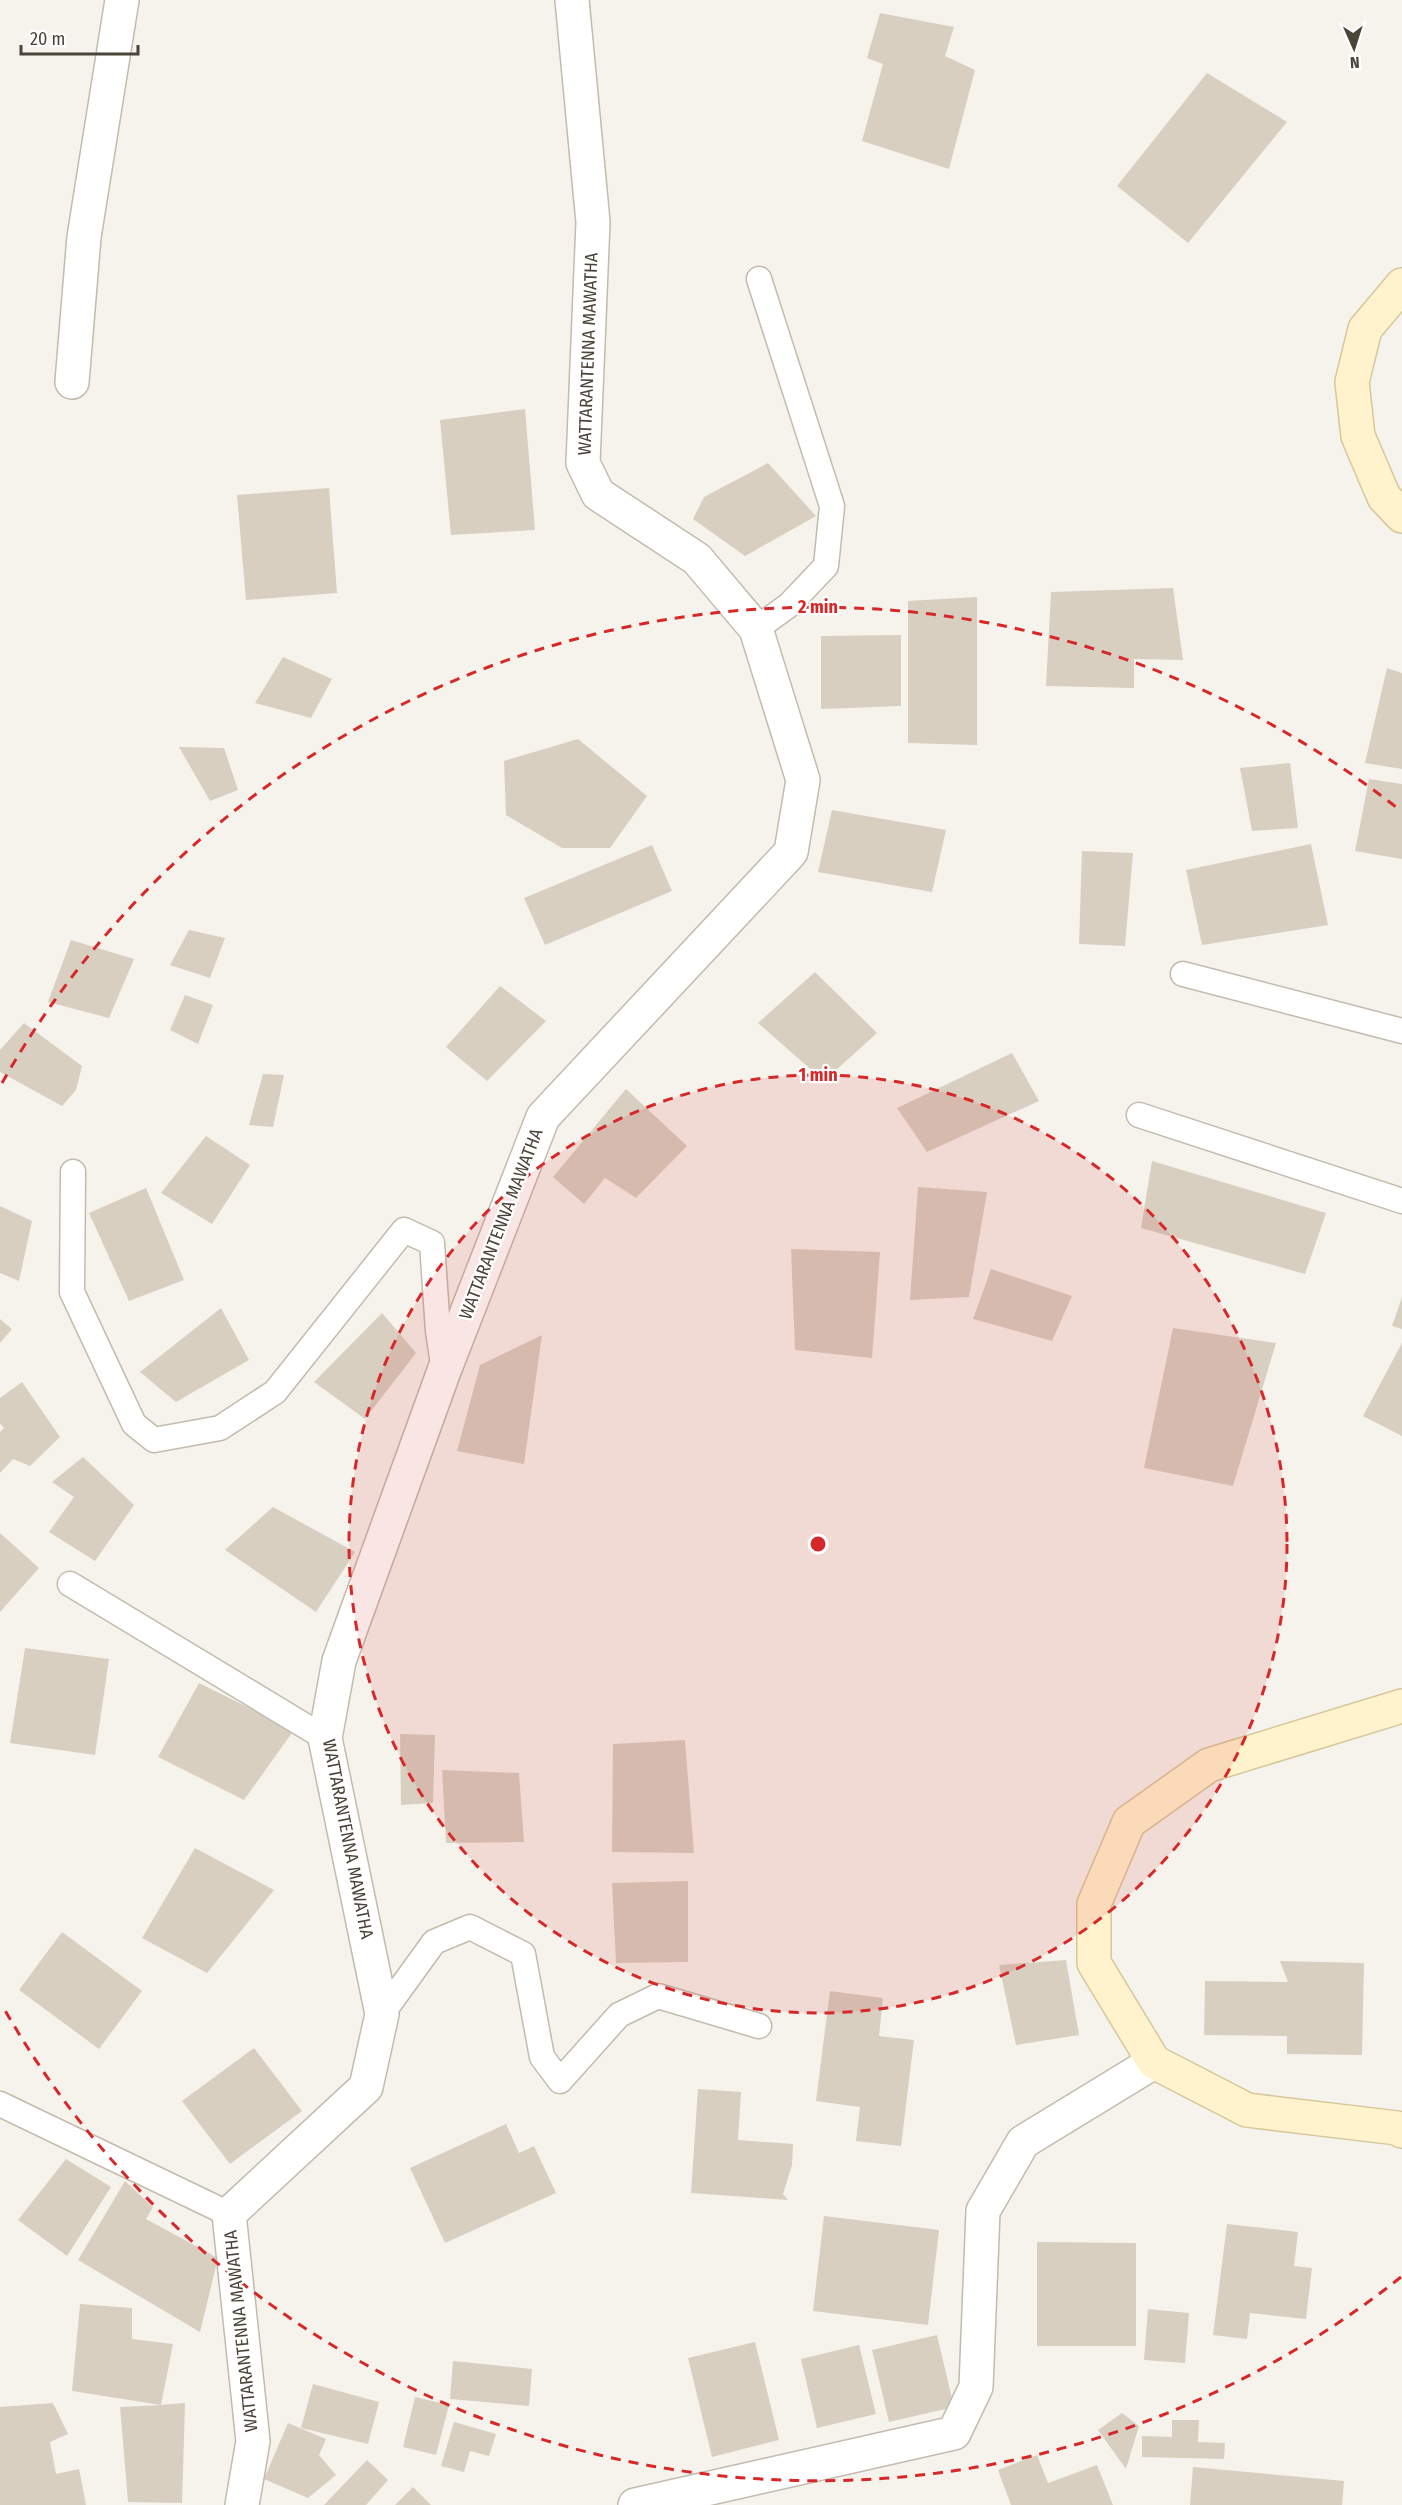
<svg xmlns="http://www.w3.org/2000/svg" width="1402" height="2505" viewBox="0 0 1402 2505" font-family="'Fira Sans Condensed',sans-serif">
	<rect width="100%" height="100%" fill="#f6f3ec"/>
	<g fill="#d8cfc1">
		<polygon points="880,13 954,27 945,56 975,70 949,169 862,141 883,64 867,58"/>
		<polygon points="1207,73 1287,122 1188,243 1117,186"/>
		<polygon points="525,409 535,530 451,535 440,420"/>
		<polygon points="768,463 816,516 745,556 693,519 704,497"/>
		<polygon points="329,488 337,593 246,600 237,495"/>
		<polygon points="1173,588 1183,660 1134,659 1134,688 1046,686 1051,592"/>
		<polygon points="977,597 977,745 908,743 908,601"/>
		<polygon points="901,635 901,706 821,709 821,636"/>
		<polygon points="283,657 332,679 311,718 255,703"/>
		<polygon points="1387,668 1402,673 1402,769 1365,763"/>
		<polygon points="578,739 647,796 610,848 562,848 506,815 504,761"/>
		<polygon points="179,747 224,748 238,790 210,801"/>
		<polygon points="1290,763 1298,828 1252,831 1240,768"/>
		<polygon points="1369,779 1402,784 1402,859 1355,851"/>
		<polygon points="832,810 946,830 932,892 818,872"/>
		<polygon points="1311,844 1328,925 1202,945 1186,870"/>
		<polygon points="652,845 672,891 545,945 524,898"/>
		<polygon points="1082,851 1133,853 1125,946 1079,944"/>
		<polygon points="189,930 225,938 210,978 170,965"/>
		<polygon points="71,940 134,959 109,1018 48,1002"/>
		<polygon points="815,972 877,1033 824,1081 758,1023"/>
		<polygon points="500,986 546,1021 487,1081 446,1047"/>
		<polygon points="185,995 213,1005 198,1044 170,1030"/>
		<polygon points="24,1023 82,1066 76,1090 62,1106 0,1072 0,1050"/>
		<polygon points="1012,1053 1039,1101 927,1152 897,1108"/>
		<polygon points="263,1074 284,1075 273,1127 249,1125"/>
		<polygon points="626,1089 687,1146 636,1198 605,1178 584,1204 553,1177"/>
		<polygon points="206,1136 250,1165 212,1224 161,1193"/>
		<polygon points="1152,1161 1326,1213 1305,1274 1141,1228"/>
		<polygon points="918,1187 987,1192 969,1297 910,1300"/>
		<polygon points="146,1188 184,1280 129,1301 89,1213"/>
		<polygon points="0,1206 32,1221 19,1281 0,1273"/>
		<polygon points="791,1249 880,1252 872,1358 795,1350"/>
		<polygon points="991,1269 1072,1296 1052,1341 973,1319"/>
		<polygon points="1402,1297 1402,1329 1392,1326"/>
		<polygon points="221,1308 249,1360 176,1402 140,1372"/>
		<polygon points="382,1313 416,1353 365,1419 314,1382"/>
		<polygon points="0,1319 12,1329 0,1343"/>
		<polygon points="1173,1328 1276,1343 1233,1486 1144,1468"/>
		<polygon points="542,1335 524,1464 457,1451 480,1365"/>
		<polygon points="1402,1343 1402,1436 1363,1416"/>
		<polygon points="22,1382 60,1437 30,1466 13,1459 0,1473 0,1432 4,1428 0,1423 0,1398"/>
		<polygon points="83,1457 134,1505 95,1561 49,1532 74,1497 52,1482"/>
		<polygon points="273,1507 355,1552 316,1612 225,1550"/>
		<polygon points="0,1533 39,1568 0,1612"/>
		<polygon points="25,1648 109,1659 95,1755 10,1743"/>
		<polygon points="199,1683 294,1730 244,1800 158,1757"/>
		<polygon points="400,1734 435,1735 433,1803 401,1805"/>
		<polygon points="685,1740 694,1853 612,1852 613,1744"/>
		<polygon points="442,1770 519,1773 524,1842 446,1843"/>
		<polygon points="195,1848 274,1890 207,1973 142,1938"/>
		<polygon points="688,1881 688,1962 616,1963 612,1883"/>
		<polygon points="62,1932 142,1991 99,2049 19,1990"/>
		<polygon points="1066,1960 1079,2035 1016,2045 999,1965"/>
		<polygon points="1280,1961 1364,1963 1362,2055 1287,2054 1287,2036 1204,2035 1205,1981 1288,1982"/>
		<polygon points="830,1991 883,1998 879,2036 914,2040 901,2146 856,2141 860,2107 816,2101"/>
		<polygon points="254,2048 302,2111 230,2164 182,2101"/>
		<polygon points="698,2089 741,2092 738,2140 793,2144 792,2165 783,2194 788,2200 691,2193"/>
		<polygon points="506,2124 519,2153 534,2146 556,2193 445,2243 410,2168"/>
		<polygon points="66,2159 111,2187 67,2256 18,2220"/>
		<polygon points="125,2181 153,2207 146,2219 218,2258 200,2332 78,2260"/>
		<polygon points="824,2216 939,2230 928,2325 813,2311"/>
		<polygon points="1227,2224 1298,2232 1294,2266 1312,2268 1306,2319 1250,2313 1247,2339 1213,2335"/>
		<polygon points="1037,2242 1136,2243 1136,2346 1037,2346"/>
		<polygon points="80,2304 132,2308 132,2339 173,2344 161,2405 185,2403 182,2503 128,2502 120,2407 161,2405 72,2391"/>
		<polygon points="1148,2309 1189,2313 1185,2363 1144,2360"/>
		<polygon points="937,2335 954,2407 889,2422 872,2350"/>
		<polygon points="755,2342 779,2440 712,2457 688,2358"/>
		<polygon points="859,2345 876,2414 817,2428 801,2359"/>
		<polygon points="453,2361 532,2369 529,2406 450,2399"/>
		<polygon points="313,2384 379,2402 368,2444 301,2428"/>
		<polygon points="415,2397 449,2405 436,2455 403,2447"/>
		<polygon points="53,2403 68,2434 50,2442 56,2474 79,2469 86,2505 0,2505 0,2407"/>
		<polygon points="1122,2413 1139,2426 1126,2469 1098,2430"/>
		<polygon points="1172,2420 1199,2420 1198,2442 1225,2443 1224,2459 1142,2457 1142,2436 1172,2437"/>
		<polygon points="454,2422 496,2434 489,2456 470,2451 464,2472 441,2466"/>
		<polygon points="288,2423 326,2439 319,2455 336,2475 308,2498 264,2479"/>
		<polygon points="1037,2455 1048,2483 1097,2465 1113,2505 1011,2505 998,2470"/>
		<polygon points="367,2460 388,2480 366,2505 324,2505"/>
		<polygon points="1193,2467 1344,2481 1342,2505 1190,2505"/>
		<polygon points="413,2487 431,2505 395,2505"/>
	</g>
	<g fill="none" stroke-linecap="round" stroke-linejoin="round">
		<g stroke="#c2bbae" stroke-width="27">
			<g id="lane">
				<polyline points="756,629 789,605 826,566 832,506 759,279"/>
				<polyline points="1183,974 1402,1031"/>
				<polyline points="1139,1115 1402,1201"/>
				<polyline points="73,1172 72,1292 134,1424 154,1440 220,1428 275,1392 404,1230 432,1243 438,1331 444,1371"/>
				<polyline points="70,1584 325,1738"/>
				<polyline points="382,2014 434,1942 470,1927 523,1954 542,2057 560,2081 619,2015 658,1996 759,2026"/>
				<polyline points="0,2104 229,2214"/>
			</g>
		</g>
		<g stroke="#c2bbae" stroke-width="36">
			<g id="street">
				<polyline points="72,382 84,237 122,0"/>
				<polyline points="242,2505 253,2441 229,2214 366,2087 382,2014 325,1738 339,1661 444,1371 543,1117 791,852 803,780 756,629 697,559 598,494 583,463 593,222 572,0"/>
				<polyline points="635,2505 954,2433 976,2387 983,2211 1023,2142 1154,2062"/>
			</g>
		</g>
		<g stroke="#d6c79b" stroke-width="36">
			<g id="secondary">
				<polyline points="1402,285 1365,329 1352,382 1358,436 1384,497 1402,516"/>
				<polyline points="1402,1706 1209,1765 1129,1822 1094,1904 1094,1963 1154,2062 1247,2110 1397,2128 1402,2131"/>
			</g>
		</g>
		<use href="#lane" stroke="#fff" stroke-width="24"/>
		<use href="#street" stroke="#fff" stroke-width="33"/>
		<use href="#secondary" stroke="#fff3cd" stroke-width="33"/>
	</g>
	<circle cx="818" cy="1544" r="469" fill="#d62828" fill-opacity=".12"/>
	<g fill="none" stroke="#d62828" stroke-width="3" stroke-dasharray="10 8">
		<circle cx="818" cy="1544" r="469"/>
		<path d="M1401 2277A937 937 0 0 1 2 2005M2 1083A937 937 0 0 1 1401 811"/>
	</g>
	<g text-anchor="middle" stroke-width="4.5" stroke-linejoin="round" paint-order="stroke">
		<g font-size="18" fill="#4b4439" stroke="#fff">
			<text transform="translate(588 354) rotate(-88)" y="6">WATTARANTENNA MAWATHA</text>
			<text transform="translate(501 1224) rotate(-69)" y="6">WATTARANTENNA MAWATHA</text>
			<text transform="translate(348 1839) rotate(79)" y="6">WATTARANTENNA MAWATHA</text>
			<text transform="translate(241 2331) rotate(-96)" y="6">WATTARANTENNA MAWATHA</text>
		</g>
	</g>
	<circle cx="818" cy="1544" r="9" fill="#d62828" stroke="#fff" stroke-width="3"/>
	<g font-size="18" text-anchor="middle" font-weight="bold" fill="#d62828" stroke="#fff" stroke-width="4.5" stroke-linejoin="round" paint-order="stroke">
		<text x="818" y="613">2 min</text>
		<text x="818" y="1081">1 min</text>
	</g>
	<g transform="translate(1354 48) rotate(177)" stroke="#ffffff" stroke-width="4.5" paint-order="stroke">
	<path d="M0-4.5L10 22L0 15L-10 22Z" fill="#4b4439"/>
	<text y="-9" font-size="16" font-weight="bold" text-anchor="middle" fill="#4b4439">N</text>
	</g>
	<path d="M21 45v9h117v-9" fill="none" stroke="#4b4439" stroke-width="3"/>
	<text x="30" y="45" font-size="18" fill="#4b4439" stroke="#ffffff" stroke-width="4.5" paint-order="stroke">20 m</text>
</svg>
